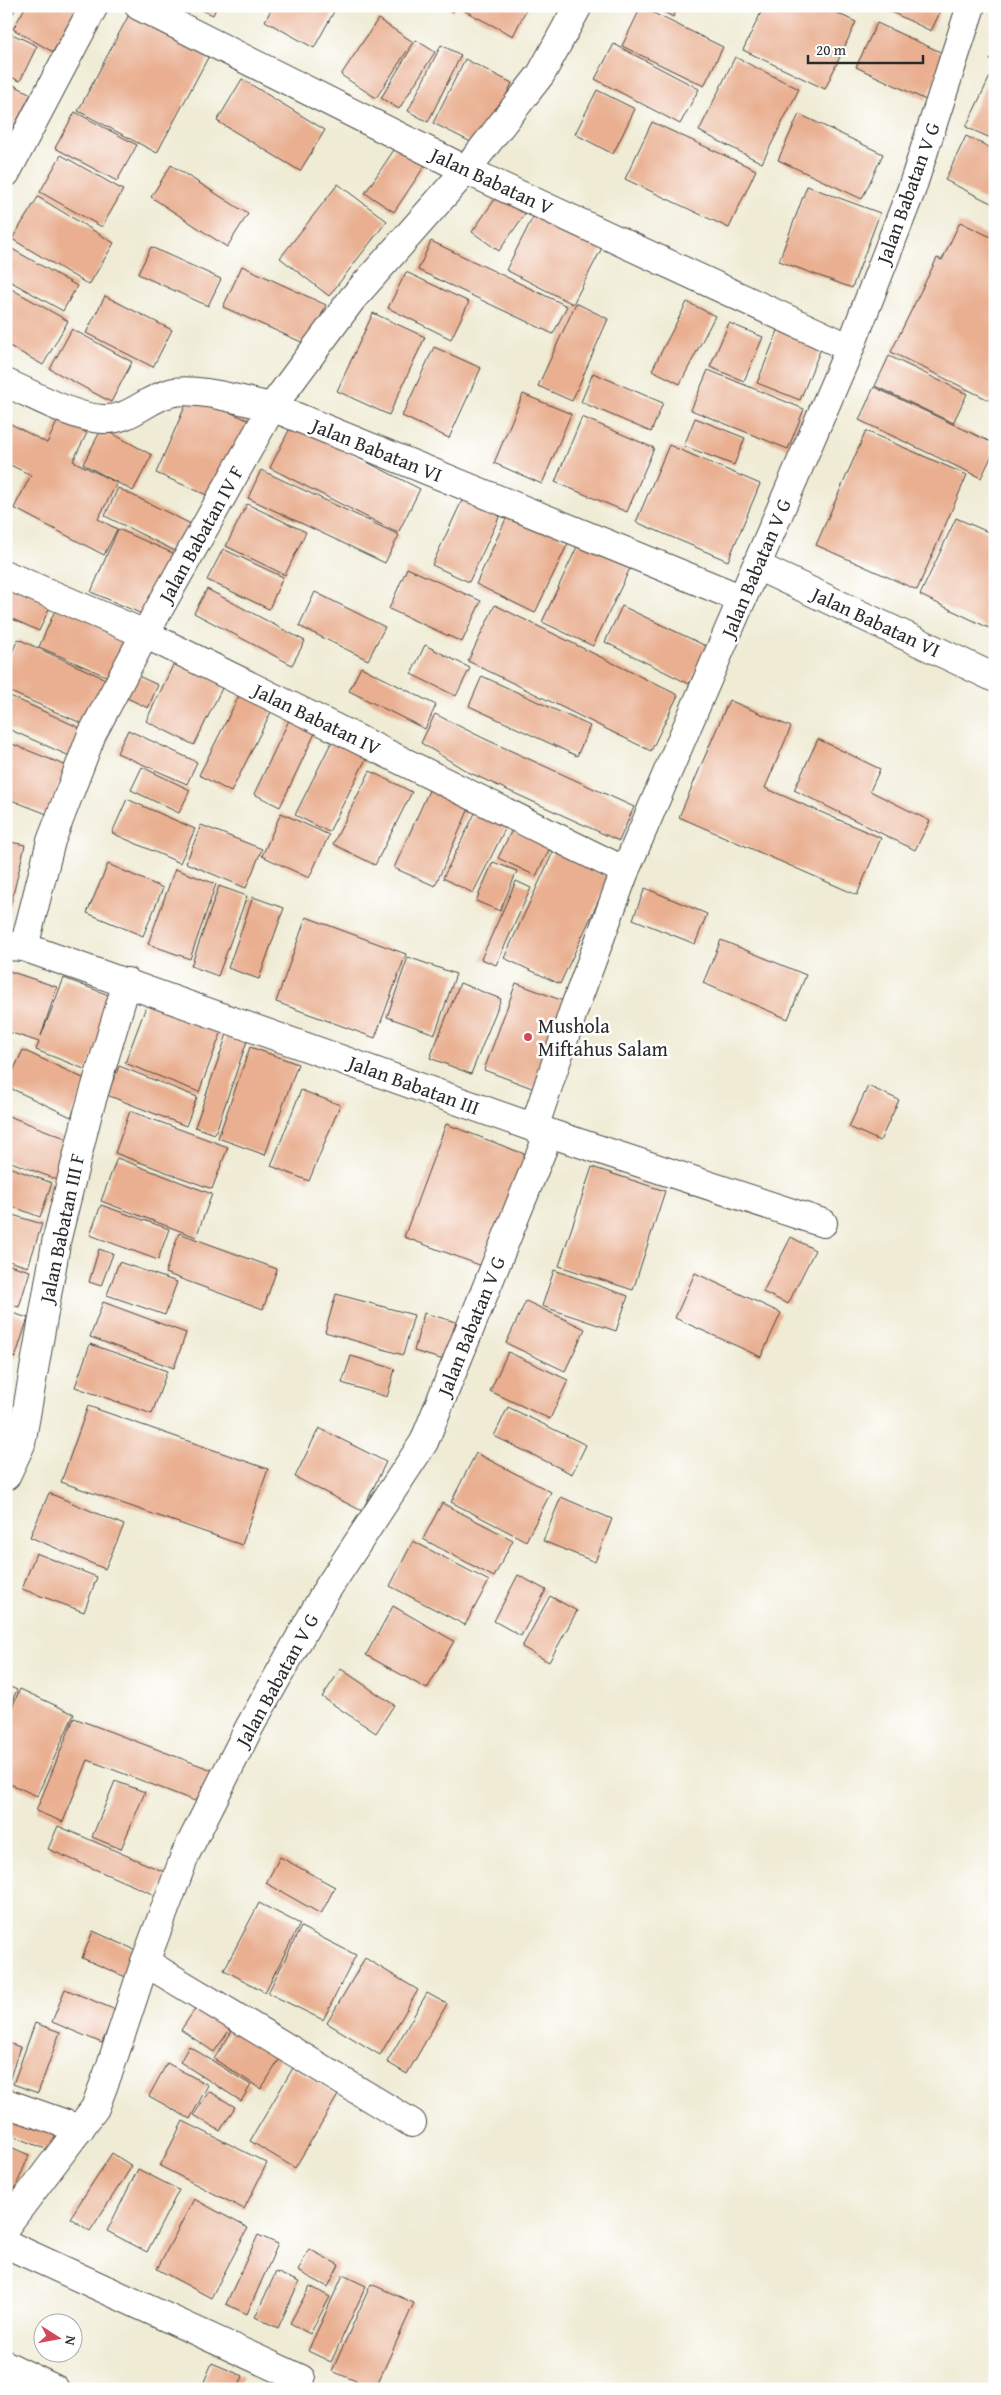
<svg xmlns="http://www.w3.org/2000/svg" width="1001" height="2395" viewBox="0 0 1001 2395" font-family="'Gentium Book Plus',serif">
	<rect width="100%" height="100%" fill="#fff"/>
	<filter id="ink" filterUnits="userSpaceOnUse"><feTurbulence type="fractalNoise" baseFrequency=".02" numOctaves="2"/><feDisplacementMap in="SourceGraphic" scale="10" xChannelSelector="R" yChannelSelector="G"/><feConvolveMatrix kernelMatrix="1 2 1 2 8 2 1 2 1" color-interpolation-filters="sRGB"/></filter>
	<filter id="wash" filterUnits="userSpaceOnUse"><feTurbulence type="fractalNoise" baseFrequency=".0096" numOctaves="4" result="noise"/><feDisplacementMap in="SourceGraphic" scale="20" xChannelSelector="R" yChannelSelector="G"/><feGaussianBlur stdDeviation="1.12" result="paint"/><feColorMatrix in="noise" values="0 0 0 0 0 0 0 0 0 0 0 0 0 0 0 0 0 1.4 0 .05"/><feComposite in="paint" operator="in"/></filter>
	<g filter="url(#wash)">
		<rect width="100%" height="100%" fill="#efebd4"/>
		<g id="blocks">
			<g fill="#e9af90">
				<polygon points="6,6 17,6 8,22 6,21"/>
				<polygon points="26,6 78,6 53,52 13,29"/>
				<polygon points="193,6 217,6 213,15"/>
				<polygon points="273,6 337,6 314,48 265,21"/>
				<polygon points="444,6 456,6 453,12"/>
				<polygon points="465,6 528,6 513,36 463,10"/>
				<polygon points="653,6 678,6 673,17"/>
				<polygon points="764,6 822,6 856,22 825,89 743,50"/>
				<polygon points="879,6 943,6 931,31"/>
				<polygon points="641,7 723,47 704,86 622,46"/>
				<polygon points="132,9 211,52 157,153 78,111"/>
				<polygon points="378,19 413,42 376,98 341,75"/>
				<polygon points="877,23 947,55 926,100 856,67"/>
				<polygon points="6,31 37,46 20,81 6,75"/>
				<polygon points="416,40 435,52 399,109 381,98"/>
				<polygon points="614,44 699,89 680,124 595,79"/>
				<polygon points="441,45 461,55 428,122 408,111"/>
				<polygon points="995,49 995,62 990,60"/>
				<polygon points="735,57 799,89 762,163 699,131"/>
				<polygon points="465,59 512,83 481,147 433,123"/>
				<polygon points="995,66 995,140 966,127"/>
				<polygon points="242,79 325,130 300,171 217,121"/>
				<polygon points="6,81 31,94 13,128 6,124"/>
				<polygon points="597,90 635,109 613,154 575,134"/>
				<polygon points="75,112 137,145 117,181 55,148"/>
				<polygon points="799,114 883,154 862,199 778,160"/>
				<polygon points="652,122 756,170 729,228 625,179"/>
				<polygon points="966,136 995,150 995,205 945,180"/>
				<polygon points="400,141 428,161 394,212 365,193"/>
				<polygon points="61,155 123,190 102,227 40,192"/>
				<polygon points="171,165 248,214 227,247 151,197"/>
				<polygon points="338,184 387,221 329,296 280,258"/>
				<polygon points="807,186 880,213 852,288 779,261"/>
				<polygon points="500,192 527,211 499,251 472,232"/>
				<polygon points="38,197 114,243 89,285 12,239"/>
				<polygon points="538,207 605,242 573,304 506,270"/>
				<polygon points="960,222 995,239 995,403 891,352 937,258 942,260"/>
				<polygon points="431,241 567,306 553,334 418,270"/>
				<polygon points="7,246 77,286 63,311 6,279"/>
				<polygon points="151,247 221,279 208,306 138,274"/>
				<polygon points="242,266 326,305 308,345 223,307"/>
				<polygon points="406,272 469,302 451,339 388,308"/>
				<polygon points="6,286 68,321 43,365 6,344"/>
				<polygon points="105,296 172,330 153,367 86,333"/>
				<polygon points="687,302 715,316 680,384 652,370"/>
				<polygon points="576,303 608,319 572,401 538,386"/>
				<polygon points="373,313 425,337 389,415 337,391"/>
				<polygon points="729,323 763,337 744,381 710,367"/>
				<polygon points="781,323 824,341 800,400 757,383"/>
				<polygon points="72,329 132,362 111,402 50,369"/>
				<polygon points="434,347 481,368 449,438 402,416"/>
				<polygon points="889,356 967,394 953,423 875,386"/>
				<polygon points="708,370 804,409 788,449 691,410"/>
				<polygon points="593,373 663,403 651,432 581,402"/>
				<polygon points="874,387 995,444 995,449 981,478 859,420"/>
				<polygon points="523,394 571,414 542,484 494,463"/>
				<polygon points="190,395 250,421 216,499 156,473"/>
				<polygon points="582,417 654,448 627,512 555,482"/>
				<polygon points="59,418 87,433 73,461 117,483 98,519 117,529 104,555 14,508 31,475 6,463 6,433 11,424 47,443"/>
				<polygon points="695,418 745,438 734,465 684,446"/>
				<polygon points="292,424 420,489 398,533 270,468"/>
				<polygon points="102,428 152,455 133,491 83,464"/>
				<polygon points="866,431 967,475 917,590 816,545"/>
				<polygon points="669,445 760,484 728,561 636,522"/>
				<polygon points="261,470 399,535 385,563 248,498"/>
				<polygon points="118,488 195,526 181,554 105,516"/>
				<polygon points="465,494 502,511 469,582 432,565"/>
				<polygon points="247,504 306,532 285,575 226,546"/>
				<polygon points="6,508 11,509 6,519"/>
				<polygon points="509,512 569,541 535,613 476,584"/>
				<polygon points="956,518 995,535 995,616 989,628 920,595"/>
				<polygon points="118,529 177,555 149,617 91,592"/>
				<polygon points="582,536 634,560 593,646 542,622"/>
				<polygon points="223,549 283,577 269,609 207,580"/>
				<polygon points="407,568 481,601 462,642 389,609"/>
				<polygon points="6,582 52,602 39,631 6,616"/>
				<polygon points="207,589 305,641 292,665 194,613"/>
				<polygon points="315,592 385,627 368,660 299,626"/>
				<polygon points="60,599 135,632 115,680 39,647"/>
				<polygon points="495,605 678,695 651,751 468,661"/>
				<polygon points="622,606 708,647 689,684 605,642"/>
				<polygon points="18,639 110,681 90,727 6,690 6,666"/>
				<polygon points="425,645 470,668 456,696 411,674"/>
				<polygon points="177,657 225,682 194,745 146,721"/>
				<polygon points="361,667 436,705 425,729 349,691"/>
				<polygon points="136,675 158,685 148,708 125,697"/>
				<polygon points="482,676 590,726 577,756 469,706"/>
				<polygon points="241,692 273,708 231,792 199,775"/>
				<polygon points="6,694 84,730 72,757 6,728"/>
				<polygon points="729,700 791,727 765,788 881,838 857,895 679,817"/>
				<polygon points="435,714 483,738 634,807 619,841 468,772 421,743"/>
				<polygon points="291,716 317,729 280,807 254,794"/>
				<polygon points="128,730 197,762 187,784 117,753"/>
				<polygon points="336,733 370,751 329,832 295,815"/>
				<polygon points="818,739 880,769 870,791 930,821 915,850 794,790"/>
				<polygon points="12,744 67,766 47,814 6,798 6,758"/>
				<polygon points="142,767 190,790 179,813 131,790"/>
				<polygon points="370,771 412,792 375,865 333,844"/>
				<polygon points="431,786 471,804 435,886 394,868"/>
				<polygon points="127,799 195,829 180,863 112,833"/>
				<polygon points="477,809 508,823 473,893 443,878"/>
				<polygon points="281,813 329,835 309,878 262,856"/>
				<polygon points="201,825 262,849 246,888 186,863"/>
				<polygon points="513,828 551,846 536,876 498,858"/>
				<polygon points="6,841 25,845 7,920 6,920"/>
				<polygon points="553,852 609,878 560,984 504,958"/>
				<polygon points="493,862 517,871 500,911 476,901"/>
				<polygon points="108,864 163,888 143,936 87,913"/>
				<polygon points="175,869 216,884 190,959 148,944"/>
				<polygon points="516,881 531,888 496,965 481,959"/>
				<polygon points="219,886 247,896 218,976 191,966"/>
				<polygon points="645,888 707,914 695,944 633,919"/>
				<polygon points="253,897 284,908 259,979 228,968"/>
				<polygon points="306,917 406,954 375,1038 276,1002"/>
				<polygon points="721,940 806,975 788,1019 703,983"/>
				<polygon points="408,957 456,974 435,1034 387,1017"/>
				<polygon points="9,971 57,987 41,1036 64,978 116,998 87,1070 36,1050 39,1042 6,1031 6,980"/>
				<polygon points="460,983 501,999 471,1074 430,1058"/>
				<polygon points="516,983 571,1004 540,1091 484,1070"/>
				<polygon points="150,996 224,1025 199,1092 125,1063"/>
				<polygon points="228,1031 248,1038 215,1134 195,1127"/>
				<polygon points="250,1047 298,1064 265,1155 218,1138"/>
				<polygon points="23,1050 87,1080 71,1117 6,1086"/>
				<polygon points="6,1053 12,1055 7,1072 6,1072"/>
				<polygon points="119,1066 197,1097 186,1126 107,1095"/>
				<polygon points="868,1086 899,1100 880,1141 849,1127"/>
				<polygon points="301,1090 340,1105 309,1181 271,1166"/>
				<polygon points="130,1111 228,1147 212,1189 115,1153"/>
				<polygon points="6,1115 73,1141 58,1180 6,1160"/>
				<polygon points="446,1124 527,1155 485,1267 404,1237"/>
				<polygon points="117,1158 212,1194 196,1237 101,1201"/>
				<polygon points="6,1166 52,1183 40,1217 6,1204"/>
				<polygon points="592,1167 665,1191 633,1290 559,1266"/>
				<polygon points="101,1205 169,1229 158,1260 90,1235"/>
				<polygon points="6,1213 42,1224 28,1267 6,1260"/>
				<polygon points="179,1233 277,1269 263,1309 165,1273"/>
				<polygon points="791,1237 815,1250 788,1304 763,1292"/>
				<polygon points="99,1249 113,1254 101,1286 89,1282"/>
				<polygon points="119,1262 177,1282 165,1315 107,1295"/>
				<polygon points="6,1264 30,1271 19,1307 6,1303"/>
				<polygon points="554,1270 628,1296 616,1331 542,1306"/>
				<polygon points="695,1273 781,1313 761,1357 675,1318"/>
				<polygon points="336,1294 414,1315 403,1355 325,1332"/>
				<polygon points="526,1301 585,1329 565,1371 506,1343"/>
				<polygon points="103,1302 186,1333 174,1368 90,1337"/>
				<polygon points="6,1311 28,1318 15,1358 6,1355"/>
				<polygon points="424,1313 456,1322 444,1360 414,1351"/>
				<polygon points="90,1344 167,1371 152,1414 75,1387"/>
				<polygon points="508,1352 568,1380 550,1419 490,1391"/>
				<polygon points="351,1356 395,1369 387,1397 342,1383"/>
				<polygon points="88,1406 268,1469 242,1545 61,1482"/>
				<polygon points="508,1407 586,1445 572,1474 494,1436"/>
				<polygon points="6,1426 13,1428 6,1449"/>
				<polygon points="319,1428 386,1462 362,1511 295,1477"/>
				<polygon points="476,1453 551,1492 526,1541 451,1502"/>
				<polygon points="49,1493 124,1525 105,1569 30,1537"/>
				<polygon points="561,1497 612,1519 595,1562 543,1541"/>
				<polygon points="442,1503 513,1540 494,1577 423,1539"/>
				<polygon points="413,1541 489,1581 465,1625 390,1586"/>
				<polygon points="36,1553 97,1577 84,1612 22,1589"/>
				<polygon points="518,1575 546,1590 521,1636 494,1621"/>
				<polygon points="550,1596 577,1611 549,1662 522,1647"/>
				<polygon points="393,1606 454,1641 427,1689 366,1655"/>
				<polygon points="341,1669 394,1705 376,1733 322,1697"/>
				<polygon points="6,1685 17,1690 6,1714"/>
				<polygon points="20,1689 74,1714 37,1796 6,1782 6,1721"/>
				<polygon points="74,1718 220,1773 208,1806 88,1760 63,1822 36,1811"/>
				<polygon points="115,1781 145,1792 121,1849 92,1837"/>
				<polygon points="58,1826 167,1873 157,1896 48,1849"/>
				<polygon points="280,1857 335,1887 321,1914 266,1883"/>
				<polygon points="259,1903 300,1924 265,1992 224,1970"/>
				<polygon points="301,1927 356,1955 323,2020 268,1993"/>
				<polygon points="93,1931 140,1952 128,1978 82,1958"/>
				<polygon points="365,1958 418,1990 380,2055 327,2023"/>
				<polygon points="65,1989 116,2010 102,2043 52,2022"/>
				<polygon points="427,1993 447,2004 407,2074 387,2062"/>
				<polygon points="197,2006 231,2028 214,2052 181,2030"/>
				<polygon points="35,2023 60,2032 38,2093 13,2084"/>
				<polygon points="234,2028 281,2057 261,2089 214,2059"/>
				<polygon points="6,2042 20,2047 8,2084 6,2084"/>
				<polygon points="189,2046 251,2085 241,2101 180,2062"/>
				<polygon points="167,2063 208,2085 190,2119 149,2096"/>
				<polygon points="293,2068 338,2095 295,2168 250,2141"/>
				<polygon points="209,2091 235,2107 220,2131 194,2115"/>
				<polygon points="13,2107 68,2130 58,2154 6,2133 6,2124"/>
				<polygon points="183,2121 267,2163 244,2209 160,2166"/>
				<polygon points="6,2145 29,2155 6,2211"/>
				<polygon points="112,2153 132,2166 90,2231 70,2218"/>
				<polygon points="138,2169 179,2190 147,2252 107,2231"/>
				<polygon points="194,2199 248,2228 211,2298 157,2269"/>
				<polygon points="258,2235 278,2244 247,2314 226,2304"/>
				<polygon points="309,2249 339,2265 328,2287 298,2271"/>
				<polygon points="276,2272 299,2282 278,2328 255,2317"/>
				<polygon points="343,2275 366,2286 331,2362 308,2351"/>
				<polygon points="371,2284 414,2303 375,2389 332,2371"/>
				<polygon points="310,2286 330,2297 310,2334 290,2323"/>
				<polygon points="212,2363 243,2376 238,2389 201,2389"/>
			</g>
		</g>
	</g>
	<g filter="url(#ink)">
		<use href="#blocks" fill-opacity="0" stroke="#484844" stroke-width="1"/>
		<g fill="none" stroke-linecap="round" stroke-linejoin="round">
			<g stroke="#484844" stroke-width="30">
				<g id="minor">
					<polyline points="139,6 466,170 850,348"/>
					<polyline points="6,173 94,6"/>
					<path d="M 6,383 C 35,395 73,418 103,419 C 129,421 146,399 170,393 C 195,386 246,402 272,407 L 742,599"/>
					<polyline points="757,566 995,678"/>
					<polyline points="6,575 145,634 625,871"/>
					<polyline points="6,946 24,947 549,1133 823,1223"/>
					<polyline points="24,947 51,841 92,734 145,634 272,407 352,299 466,170 541,74 578,6"/>
					<polyline points="534,1128 574,1009 625,871 850,348 911,191 971,6"/>
					<polyline points="6,1476 21,1444 57,1238 88,1113 127,982"/>
					<polyline points="145,1962 412,2123"/>
					<polyline points="6,2103 80,2129"/>
					<polyline points="6,2226 95,2108 110,2068 145,1962 186,1853 250,1726 326,1591 424,1442 549,1133"/>
					<polyline points="6,2244 301,2379"/>
					<polyline points="6,2365 55,2389"/>
				</g>
			</g>
			<use href="#minor" stroke="#fff" stroke-width="28"/>
		</g>
	</g>
	<circle fill="#d1495b" stroke="#fff" stroke-width="2" cx="528" cy="1037" r="5"/>
	<g text-anchor="middle" stroke-width="5" stroke-linejoin="round" paint-order="stroke">
		<g font-size="20" fill="#2b2b2b" stroke="#fff">
			<text transform="translate(492 181) rotate(25)" y="7">Jalan Babatan V</text>
			<text transform="translate(908 193) rotate(-70)" y="7">Jalan Babatan V G</text>
			<text transform="translate(377 450) rotate(22)" y="7">Jalan Babatan VI</text>
			<text transform="translate(201 534) rotate(-61)" y="7">Jalan Babatan IV F</text>
			<text transform="translate(756 568) rotate(-67)" y="7">Jalan Babatan V G</text>
			<text transform="translate(876 622) rotate(25)" y="7">Jalan Babatan VI</text>
			<text transform="translate(317 719) rotate(26)" y="7">Jalan Babatan IV</text>
			<text transform="translate(414 1085) rotate(20)" y="7">Jalan Babatan III</text>
			<text transform="translate(62 1228) rotate(-78)" y="7">Jalan Babatan III F</text>
			<text transform="translate(471 1326) rotate(-68)" y="7">Jalan Babatan V G</text>
			<text transform="translate(277 1680) rotate(-61)" y="7">Jalan Babatan V G</text>
		</g>
		<g font-size="20" fill="#2b2b2b" stroke="#fff" text-anchor="start">
			<text x="538" y="1033">Mushola<tspan x="538" dy="23">Miftahus Salam</tspan></text>
		</g>
	</g>
	<rect width="1001" height="2395" fill="none" stroke="#fff" stroke-width="25"/>
	<g transform="translate(58 2338) rotate(101)"><circle r="24" fill="#ffffff" stroke="#aaaaaa"/>
	<path d="M0-4L9 19L0 12L-9 19Z" fill="#d1495b"/>
	<text y="-8" font-size="14" font-weight="bold" text-anchor="middle" fill="#2b2b2b">N</text>
	</g>
	<path d="M808 55v8h115v-8" fill="none" stroke="#2b2b2b" stroke-width="2.5"/>
	<text x="816" y="55" font-size="15" fill="#2b2b2b" stroke="#ffffff" stroke-width="4" paint-order="stroke">20 m</text>
</svg>
